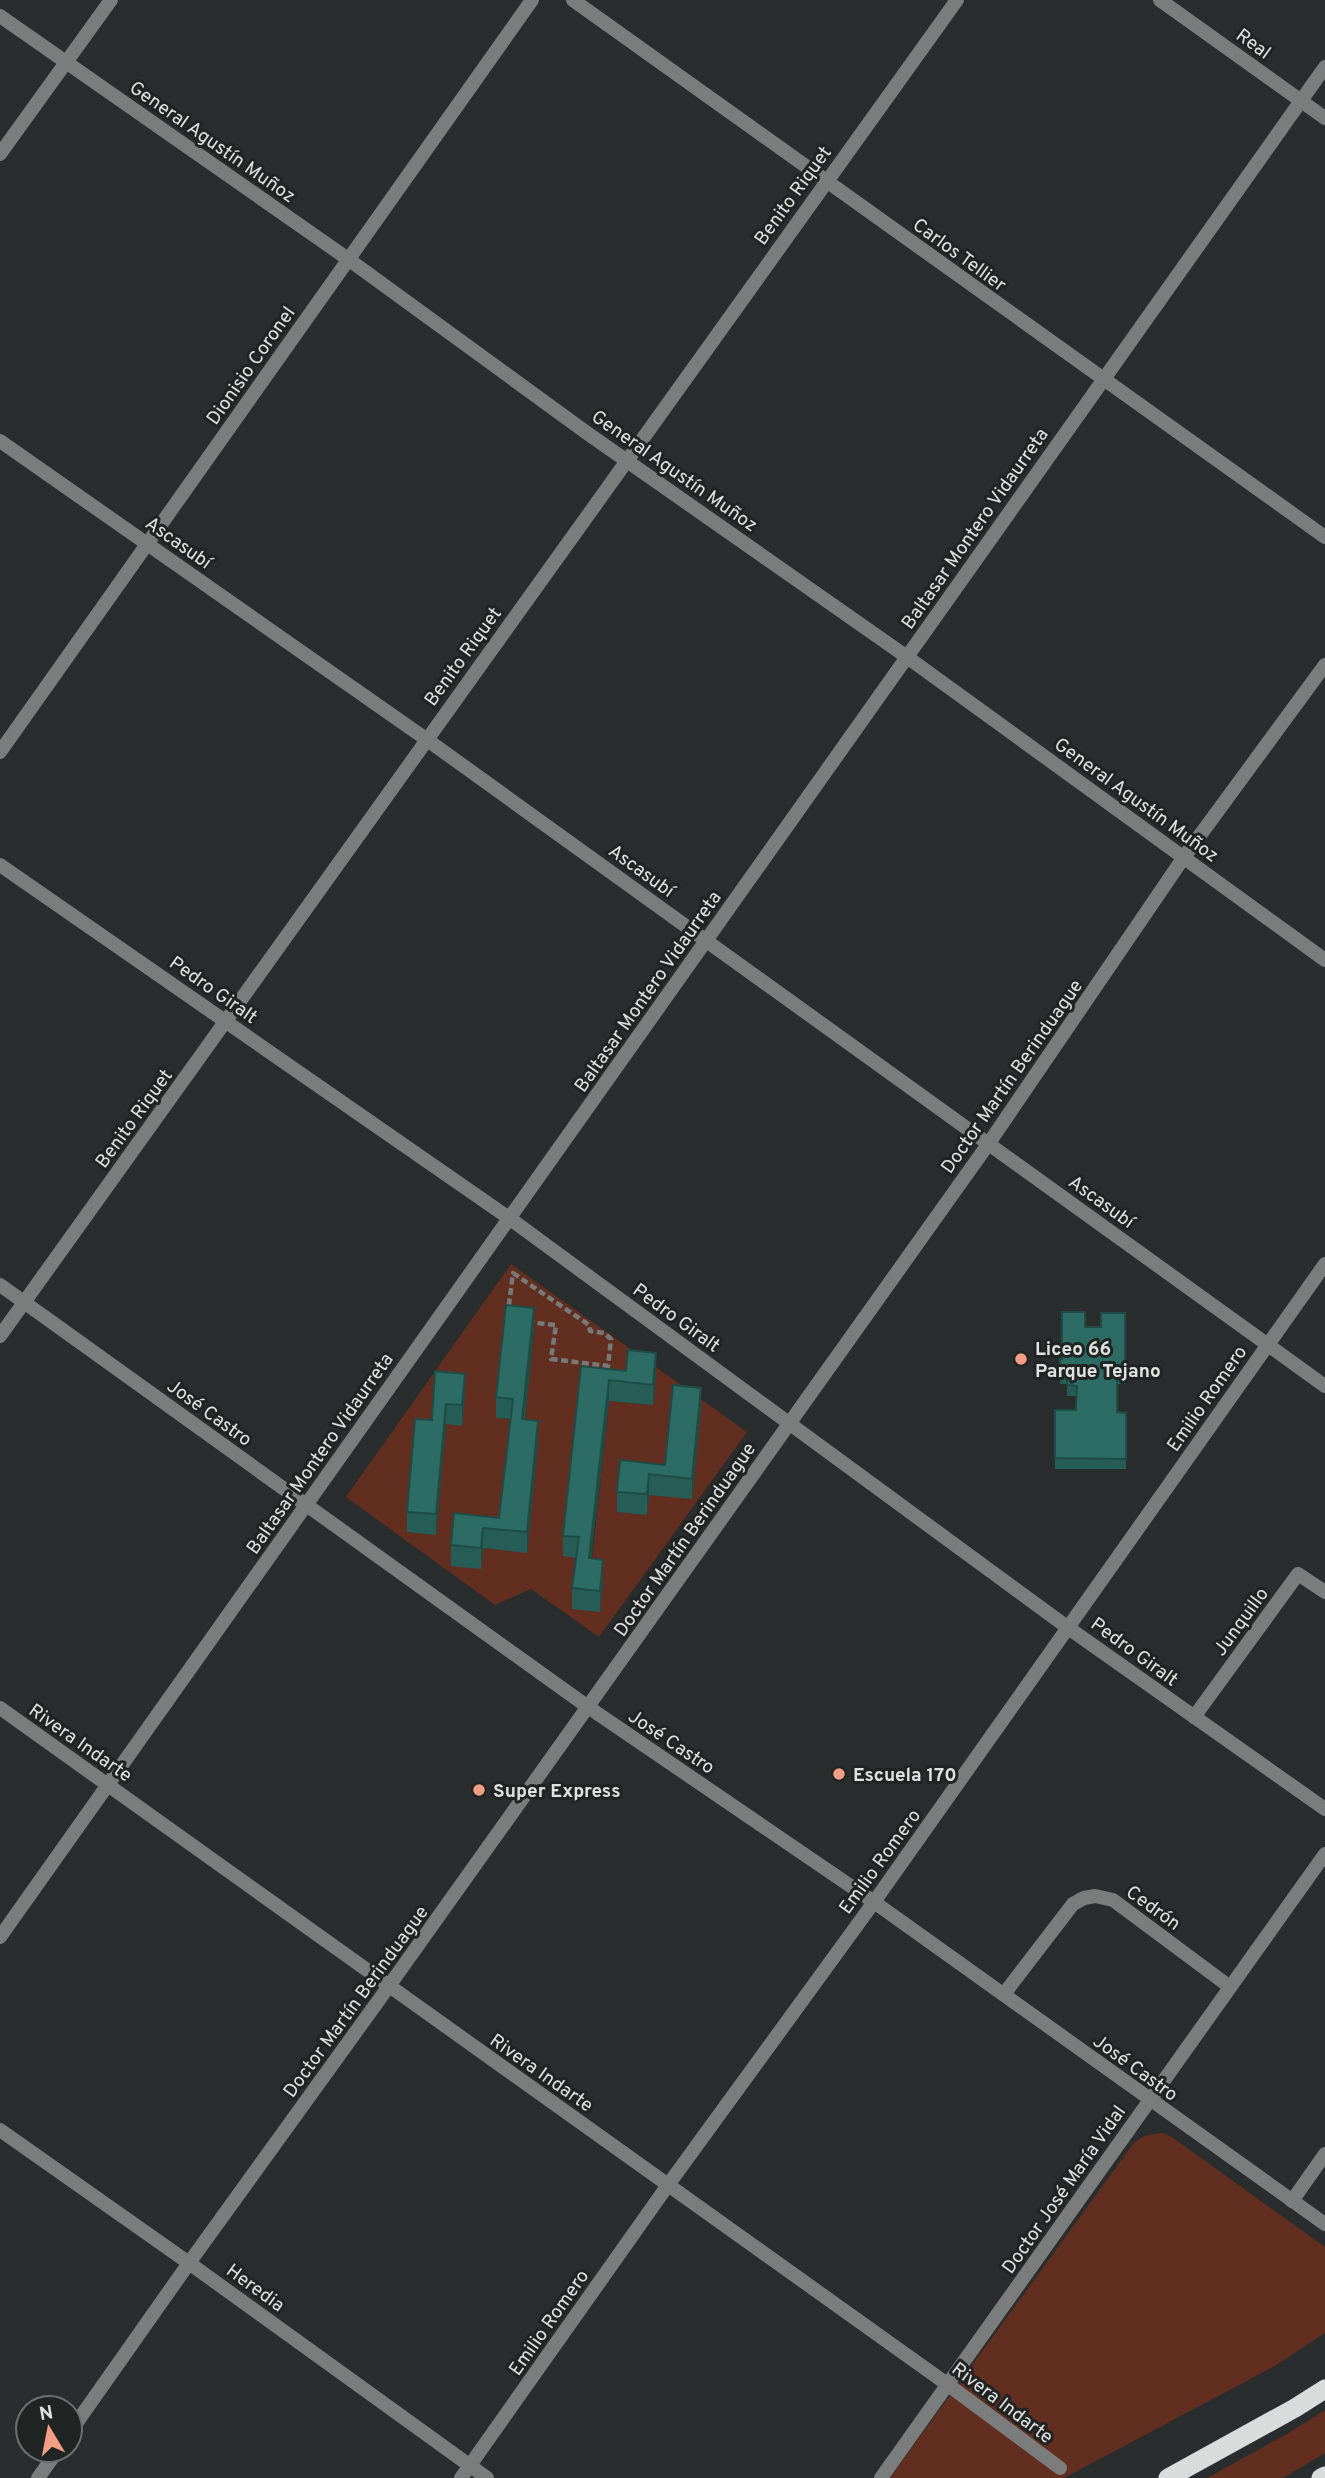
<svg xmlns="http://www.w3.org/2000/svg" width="1325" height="2478" viewBox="0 0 1325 2478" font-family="Overpass,sans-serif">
	<rect width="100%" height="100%" fill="#2a2d2d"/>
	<g fill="#612e20" fill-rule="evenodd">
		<path d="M 511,1264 L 747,1432 L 599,1637 L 531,1589 L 495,1605 L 346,1497 ZM 534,1329 L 523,1440 L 538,1442 L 527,1552 L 483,1548 L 480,1569 L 454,1534 L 499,1538 L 513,1420 L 496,1417 ZM 656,1374 L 653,1405 L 609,1401 L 592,1559 L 564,1556 L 610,1390 ZM 435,1392 L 446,1424 L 436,1534 L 432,1423 ZM 620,1481 L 665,1486 L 649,1495 L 646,1515 Z"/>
		<path d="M 1163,2133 L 1172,2137 L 1325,2247 L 1325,2333 L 1273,2367 L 1064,2478 L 890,2478 L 1133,2144 C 1142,2135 1151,2134 1163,2133 Z"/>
		<polygon points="1325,2410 1325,2453 1283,2478 1207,2478 1287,2434"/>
	</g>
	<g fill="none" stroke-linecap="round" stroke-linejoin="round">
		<polygon stroke="#777a79" stroke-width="4.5" stroke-dasharray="7 3.5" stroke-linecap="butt" points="513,1273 589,1325 590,1331 604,1333 611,1339 608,1366 551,1359 556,1325 507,1320"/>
		<g stroke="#7b7d7c" stroke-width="14">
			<polyline points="573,0 1325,537"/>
			<polyline points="1160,0 1325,118"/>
			<polyline points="0,16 348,259 587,433 907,657 1325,960"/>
			<polyline points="0,154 111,0"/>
			<polyline points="0,441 426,739 1325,1386"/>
			<polyline points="0,752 532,0"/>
			<polyline points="0,865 509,1218 1067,1627 1325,1809"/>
			<polyline points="0,1285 588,1707 874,1902 1325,2224"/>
			<polyline points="0,1336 957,0"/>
			<polyline points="0,1708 947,2384 1060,2468"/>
			<polyline points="1194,1717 1298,1574 1325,1592"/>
			<polyline points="0,1937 1325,67"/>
			<polyline points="1004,1994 1073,1904 1084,1898 1095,1896 1113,1900 1230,1987"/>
			<polyline points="1292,2201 1325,2154"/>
			<polyline points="70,2432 189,2263 487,2478"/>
			<polyline points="38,2478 58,2450"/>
			<polyline points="881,2478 1325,1854"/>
		</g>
		<g stroke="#7b7d7c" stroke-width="14">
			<polyline points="0,2130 189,2263 389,1986 989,1143 1184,857 1325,665"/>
			<polyline points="461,2478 668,2185 874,1902 1325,1264"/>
		</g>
		<g stroke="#d8dddc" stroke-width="19">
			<polyline points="1168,2478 1295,2408 1325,2389"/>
			<polyline points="1321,2478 1325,2476"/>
		</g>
	</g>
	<g fill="#265d57">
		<polygon points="1125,1313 1125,1384 1117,1384 1117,1412 1126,1413 1126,1469 1055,1469 1055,1410 1076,1410 1076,1396 1067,1396 1067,1384 1060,1384 1060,1359 1062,1359 1085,1327 1101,1327"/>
		<polygon points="534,1329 525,1419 538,1442 527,1553 483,1548 481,1569 451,1566 451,1545 499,1518 511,1419 496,1418 496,1397"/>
		<polygon points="581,1366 656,1374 653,1405 609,1401 591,1559 603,1581 600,1612 572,1609 572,1588 576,1558 563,1556 563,1536"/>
		<polygon points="465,1374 465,1395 462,1426 446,1424 436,1535 407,1532 407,1512 432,1420"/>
		<polygon points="701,1408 692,1499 649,1495 647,1515 617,1512 617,1492 665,1465"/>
	</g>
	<g fill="#1f4c47">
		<polygon points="534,1308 534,1329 522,1440 522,1419"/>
		<polygon points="656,1353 656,1374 653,1405 653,1385"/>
		<polygon points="465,1374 465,1395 462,1426 462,1405"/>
		<polygon points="609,1380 609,1401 589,1579 589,1558"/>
		<polygon points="701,1388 701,1408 692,1499 692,1479"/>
		<polygon points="446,1404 446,1424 436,1535 436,1514"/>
		<polygon points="538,1421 538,1442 527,1553 527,1532"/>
		<polygon points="649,1474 649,1495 647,1515 647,1494"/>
		<polygon points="483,1528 483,1548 481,1569 481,1548"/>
		<polygon points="603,1560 603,1581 600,1612 600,1591"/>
	</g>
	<g fill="#2c6c65" stroke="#1f4c47" stroke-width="2">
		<polygon points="506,1305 534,1308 522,1419 538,1421 527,1532 483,1528 481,1548 451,1545 454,1513 499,1518 513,1399 496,1397"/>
		<polygon points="1062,1312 1085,1312 1085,1327 1101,1327 1101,1313 1125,1313 1125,1373 1117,1373 1117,1412 1126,1413 1126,1459 1055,1458 1055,1410 1076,1410 1077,1386 1067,1385 1067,1373 1060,1373 1060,1359 1062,1359"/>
		<polygon points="628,1350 656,1353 653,1385 609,1380 589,1558 603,1560 600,1591 572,1588 579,1537 563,1536 581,1366 626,1371"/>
		<polygon points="435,1371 465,1374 462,1405 446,1404 436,1514 407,1512 415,1419 432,1420"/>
		<polygon points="673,1385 701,1388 692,1479 649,1474 647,1494 617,1492 620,1460 665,1465"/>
	</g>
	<g fill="#f49e86" stroke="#202423" stroke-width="2.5">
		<circle cx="1021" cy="1359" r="7"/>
		<circle cx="839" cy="1774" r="7"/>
		<circle cx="479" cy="1790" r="7"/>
	</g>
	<g text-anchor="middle" stroke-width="6" stroke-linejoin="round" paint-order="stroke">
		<g font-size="19" fill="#dfe2e1" stroke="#202423">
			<text transform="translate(1254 43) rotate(36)" y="7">Real</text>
			<text transform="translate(213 141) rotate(35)" y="7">General Agustín Muñoz</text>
			<text transform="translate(792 195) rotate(-54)" y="7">Benito Riquet</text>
			<text transform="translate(960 254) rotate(36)" y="7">Carlos Tellier</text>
			<text transform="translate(250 365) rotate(-55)" y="7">Dionisio Coronel</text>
			<text transform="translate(675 470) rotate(35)" y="7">General Agustín Muñoz</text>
			<text transform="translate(974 528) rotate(-55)" y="7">Baltasar Montero Vidaurreta</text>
			<text transform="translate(179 542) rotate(35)" y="7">Ascasubí</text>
			<text transform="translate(462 656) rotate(-54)" y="7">Benito Riquet</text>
			<text transform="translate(1137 799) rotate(36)" y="7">General Agustín Muñoz</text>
			<text transform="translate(642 870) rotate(36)" y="7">Ascasubí</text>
			<text transform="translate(214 989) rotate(35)" y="7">Pedro Giralt</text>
			<text transform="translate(647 991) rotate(-55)" y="7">Baltasar Montero Vidaurreta</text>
			<text transform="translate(1011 1076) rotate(-55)" y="7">Doctor Martín Berinduague</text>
			<text transform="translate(133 1118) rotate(-54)" y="7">Benito Riquet</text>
			<text transform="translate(1102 1201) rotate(36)" y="7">Ascasubí</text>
			<text transform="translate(677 1317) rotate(36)" y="7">Pedro Giralt</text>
			<text transform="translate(1206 1398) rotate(-55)" y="7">Emilio Romero</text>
			<text transform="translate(210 1412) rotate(36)" y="7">José Castro</text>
			<text transform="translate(319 1453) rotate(-55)" y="7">Baltasar Montero Vidaurreta</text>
			<text transform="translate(684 1539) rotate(-55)" y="7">Doctor Martín Berinduague</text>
			<text transform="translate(1240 1621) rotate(-54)" y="7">Junquillo</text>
			<text transform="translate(1135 1651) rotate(36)" y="7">Pedro Giralt</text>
			<text transform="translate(672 1741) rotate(34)" y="7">José Castro</text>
			<text transform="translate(81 1742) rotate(35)" y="7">Rivera Indarte</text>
			<text transform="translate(879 1861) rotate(-54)" y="7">Emilio Romero</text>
			<text transform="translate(1154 1907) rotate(36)" y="7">Cedrón</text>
			<text transform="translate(355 2001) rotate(-54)" y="7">Doctor Martín Berinduague</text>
			<text transform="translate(1136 2067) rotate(36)" y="7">José Castro</text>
			<text transform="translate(542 2072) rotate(35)" y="7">Rivera Indarte</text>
			<text transform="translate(1063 2189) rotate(-55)" y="7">Doctor José María Vidal</text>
			<text transform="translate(256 2287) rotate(36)" y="7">Heredia</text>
			<text transform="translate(548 2322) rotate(-55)" y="7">Emilio Romero</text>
			<text transform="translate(1003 2402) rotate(37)" y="7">Rivera Indarte</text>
		</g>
		<g font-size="19" font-weight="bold" fill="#dfe2e1" stroke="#202423" text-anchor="start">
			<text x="1035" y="1355">Liceo 66<tspan x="1035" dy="22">Parque Tejano</tspan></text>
			<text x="853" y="1781">Escuela 170</text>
			<text x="493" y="1797">Super Express</text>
		</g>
	</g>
	<g transform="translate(49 2429) rotate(350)"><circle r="33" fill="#202423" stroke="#6c706f" stroke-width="2"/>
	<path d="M0-5L12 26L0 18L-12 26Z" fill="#f49e86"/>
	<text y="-10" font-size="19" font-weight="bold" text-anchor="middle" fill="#dfe2e1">N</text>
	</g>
</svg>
